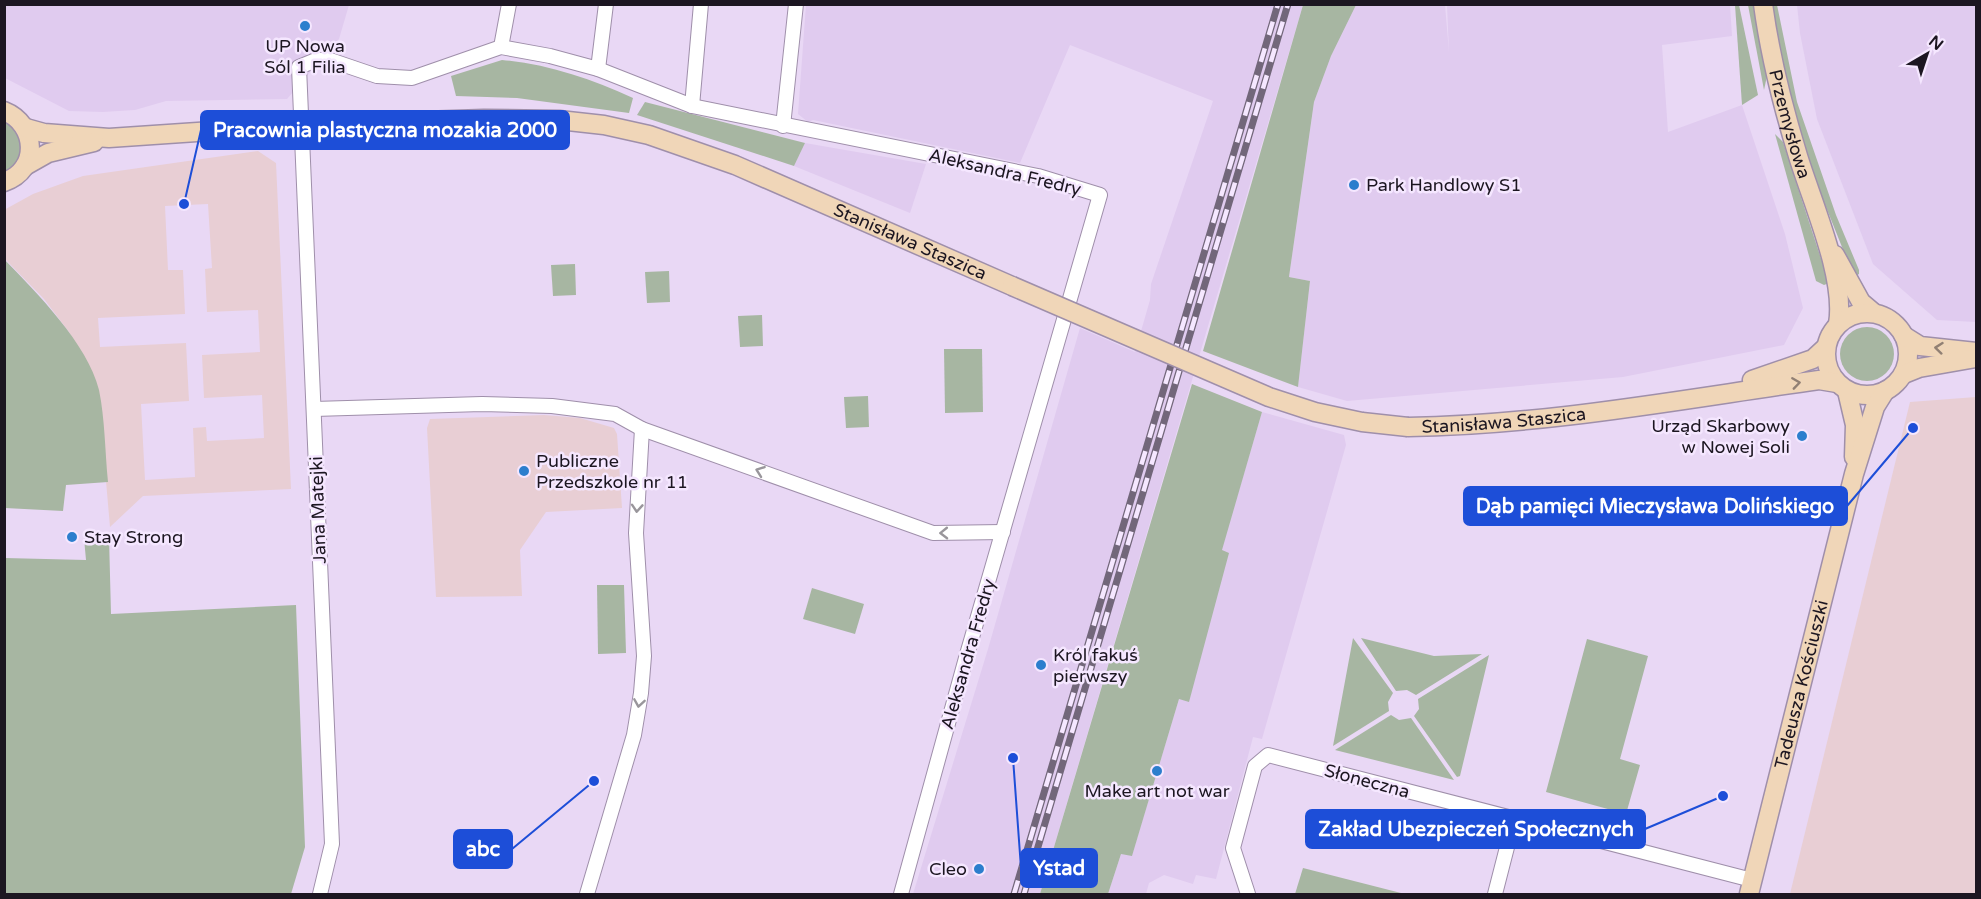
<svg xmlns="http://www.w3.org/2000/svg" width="1981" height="899" viewBox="0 0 1981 899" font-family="'Varela Round',sans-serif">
	<rect width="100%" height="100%" fill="#e9d8f5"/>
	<g fill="#e0cbef">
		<polygon points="4,5 349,5 339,39 287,99 166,101 135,110 103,112 69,111 5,78"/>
		<polygon points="806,5 1303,5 1040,894 913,894 988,649 1080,328 1135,352 1150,300 1151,284 1213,101 1070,45 1020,163 813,120 808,122 798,114"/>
		<polygon points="1356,5 1445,5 1449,52 1447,5 1730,5 1732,36 1662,45 1668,132 1742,105 1785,234 1803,308 1784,345 1623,377 1347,401 1298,387 1310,281 1289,277 1314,102 1331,56"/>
		<polygon points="1797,5 1976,5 1976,322 1937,320 1873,264 1817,119 1800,33"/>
		<polygon points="805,143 926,164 910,213 794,166"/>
		<polygon points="1262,412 1344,435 1346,445 1262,739 1253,737 1216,879 1196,875 1193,884 1164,875 1149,883 1146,894 1108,894 1121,854 1132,855 1179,699 1189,701 1221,551"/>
	</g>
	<g fill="#e8ced4" fill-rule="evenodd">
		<path d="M 258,151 L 276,163 L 291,489 L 143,496 L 110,527 L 98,389 L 69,332 L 44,299 L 5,259 L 4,210 L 33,194 L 83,176 ZM 208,204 L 212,268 L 205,269 L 207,312 L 258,310 L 260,352 L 202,355 L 204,398 L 262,395 L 264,438 L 207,441 L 206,427 L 193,428 L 195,477 L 145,480 L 141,404 L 189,401 L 186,343 L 100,347 L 98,318 L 185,314 L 183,270 L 168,270 L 165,206 Z"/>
		<polygon points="1976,397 1976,894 1790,894 1910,402"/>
		<polygon points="544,415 580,418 614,428 617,434 622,508 546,512 520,550 522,596 436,597 427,428 430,419"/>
	</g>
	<g fill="#a7b6a2">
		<polygon points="1303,5 1356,5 1331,56 1314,102 1289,277 1310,281 1298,387 1203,351"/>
		<polygon points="1735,5 1739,5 1758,95 1742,105"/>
		<polygon points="1748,5 1753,5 1767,76 1764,90"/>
		<polygon points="1771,5 1777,5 1797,102 1836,215 1859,270 1859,274 1854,277 1812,172 1785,79"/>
		<path d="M 502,60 C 548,64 591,79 633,98 L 629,113 L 517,98 L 456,96 L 451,76 Z"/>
		<polygon points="645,102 805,143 794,166 637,115"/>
		<path d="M 5,120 L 20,135 C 21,153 21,163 5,174 Z"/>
		<polygon points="1775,134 1783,142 1829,283 1824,285 1816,281"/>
		<path d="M 4,259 C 36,292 88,344 99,390 C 105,419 105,452 108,482 L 66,485 L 63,511 L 5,508 Z"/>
		<polygon points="575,264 576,295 553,296 551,265"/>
		<polygon points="669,271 670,302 647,303 645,272"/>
		<polygon points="762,315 763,346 740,347 738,316"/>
		<circle cx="1867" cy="354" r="27"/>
		<polygon points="944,349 982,349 983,412 945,413"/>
		<polygon points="1192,384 1262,412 1222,550 1229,553 1189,702 1179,699 1132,856 1121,854 1108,894 1040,894"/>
		<polygon points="868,396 869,427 846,428 844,397"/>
		<polygon points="109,537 111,614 296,605 305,847 291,894 5,894 5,558 86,560 84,538"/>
		<polygon points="597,585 624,585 626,653 598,654"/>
		<polygon points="812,588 864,604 855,634 803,619"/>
		<polygon points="1353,638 1393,693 1388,702 1389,711 1333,746"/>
		<polygon points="1361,638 1434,656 1482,654 1416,695 1407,690 1396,691"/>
		<polygon points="1587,639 1648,656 1620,759 1640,765 1626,814 1546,792"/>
		<polygon points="1489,655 1460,776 1457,777 1414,716 1419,709 1418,699"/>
		<polygon points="1391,715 1399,720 1411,718 1454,780 1335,750"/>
		<polygon points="1303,868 1401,893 1295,894"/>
	</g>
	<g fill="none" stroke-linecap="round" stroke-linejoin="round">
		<g stroke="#9f8faa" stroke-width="16">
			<g id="street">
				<polyline points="501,47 509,4"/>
				<polyline points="598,69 606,4"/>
				<polyline points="692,106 701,4"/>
				<polyline points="783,126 796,4"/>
				<polyline points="314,409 482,404 552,406 615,414 642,429 933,533 1003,532"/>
				<polyline points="320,894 332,844 299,67 316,60 330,60 377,76 412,78 501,47 550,56 598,69 692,106 1038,176 1100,195 966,658 901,894"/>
				<polyline points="587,894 634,735 641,693 644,656 636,533 642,429"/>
				<polyline points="1248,894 1233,848 1255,766 1268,755 1752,880"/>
				<polyline points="1495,894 1514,820"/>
			</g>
		</g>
		<g stroke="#9f8faa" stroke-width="21">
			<g id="secondary">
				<path id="s1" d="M 1763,4 C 1770,56 1783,107 1798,156 C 1812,202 1846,278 1838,324"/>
				<path d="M 4,111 C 37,124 40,170 4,182"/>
				<path id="s2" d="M 26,128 L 44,133 L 109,138 L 302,125 L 484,119 L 559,120 L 604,125 L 649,135 L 735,165 L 1012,286"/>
				<polyline points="25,166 48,153 94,142"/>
				<polyline points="1835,255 1861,302 1874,313"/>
				<circle cx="1867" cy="354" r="41"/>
				<polyline points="1904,336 1920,346 1976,352"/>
				<polyline points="1904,374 1919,368 1976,358"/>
				<polyline points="1752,380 1813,359 1826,347"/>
				<polyline points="1847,391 1855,425 1854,457"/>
				<path id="s3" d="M 1408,427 C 1546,425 1683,399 1819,380 L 1837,383"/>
				<path id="s4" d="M 1749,894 L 1854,474 L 1875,407 L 1885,391"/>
			</g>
		</g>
		<use href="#street" stroke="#fff" stroke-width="14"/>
		<use href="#secondary" stroke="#f0d6b8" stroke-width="18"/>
		<g stroke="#72677a" stroke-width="7">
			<g id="rail">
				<polyline points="1014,894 1278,4"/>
				<polyline points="1024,894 1288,4"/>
			</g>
		</g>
		<use href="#rail" stroke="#f5e7ff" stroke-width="4.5" stroke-dasharray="14" stroke-linecap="butt"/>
		<g stroke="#9f8faa" stroke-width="21" stroke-linecap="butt">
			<polyline id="secondary-bridge" points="1012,286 1269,397 1315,412 1362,422 1408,427"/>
		</g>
		<use href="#secondary-bridge" stroke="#f0d6b8" stroke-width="18"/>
	</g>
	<defs><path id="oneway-chevron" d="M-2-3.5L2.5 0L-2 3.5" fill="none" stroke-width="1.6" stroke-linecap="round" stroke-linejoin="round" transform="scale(1.5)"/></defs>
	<g stroke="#918074">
		<use href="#oneway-chevron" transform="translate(1939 348) rotate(-174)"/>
		<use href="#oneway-chevron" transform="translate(1796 383) rotate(-8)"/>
	</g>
	<g stroke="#99969b">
		<use href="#oneway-chevron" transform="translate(760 471) rotate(-160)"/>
		<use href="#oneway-chevron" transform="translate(637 508) rotate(94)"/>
		<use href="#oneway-chevron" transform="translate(944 533) rotate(179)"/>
		<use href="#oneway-chevron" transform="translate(639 703) rotate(99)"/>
	</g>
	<g fill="#2c7ecd" stroke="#f5e7ff" stroke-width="2">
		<circle cx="305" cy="26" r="6"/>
		<circle cx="1354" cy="185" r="6"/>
		<circle cx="1802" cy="436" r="6"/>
		<circle cx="524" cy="471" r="6"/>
		<circle cx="72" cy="537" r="6"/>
		<circle cx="1041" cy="665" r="6"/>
		<circle cx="1157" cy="771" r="6"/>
		<circle cx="979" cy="869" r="6"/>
	</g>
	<g text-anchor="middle" stroke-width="5" stroke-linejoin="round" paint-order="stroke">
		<g font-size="18" fill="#1c1621" stroke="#f5e7ff" text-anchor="start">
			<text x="305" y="52" text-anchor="middle">UP Nowa<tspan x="305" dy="21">Sól 1 Filia</tspan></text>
			<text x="1366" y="191">Park Handlowy S1</text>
			<text x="1790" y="432" text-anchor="end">Urząd Skarbowy<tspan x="1790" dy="21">w Nowej Soli</tspan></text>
			<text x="536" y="467">Publiczne<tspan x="536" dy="21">Przedszkole nr 11</tspan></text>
			<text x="84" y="543">Stay Strong</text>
			<text x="1053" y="661">Król fakuś<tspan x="1053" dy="21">pierwszy</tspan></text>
			<text x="1157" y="797" text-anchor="middle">Make art not war</text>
			<text x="967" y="875" text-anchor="end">Cleo</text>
		</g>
		<g font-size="18" fill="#1c1621" stroke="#f5e7ff">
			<text dy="6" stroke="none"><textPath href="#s1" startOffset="123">Przemysłowa</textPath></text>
			<text transform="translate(1005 172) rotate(13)" y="6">Aleksandra Fredry</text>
			<text dy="6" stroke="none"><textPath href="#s2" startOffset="908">Stanisława Staszica</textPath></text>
			<text dy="6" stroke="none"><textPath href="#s3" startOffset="96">Stanisława Staszica</textPath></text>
			<text transform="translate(318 510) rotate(-92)" y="6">Jana Matejki</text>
			<text transform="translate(968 654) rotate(-74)" y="6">Aleksandra Fredry</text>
			<text dy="6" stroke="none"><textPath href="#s4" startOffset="216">Tadeusza Kościuszki</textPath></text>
			<text transform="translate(1367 781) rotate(15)" y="6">Słoneczna</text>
		</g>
	</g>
	<path fill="none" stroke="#1d4ed8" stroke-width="2" d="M184 204L201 130M1913 428L1847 506M1723 796L1645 829M594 781L512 849M1013 758L1021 868"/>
	<g fill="#1d4ed8" stroke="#f5e7ff" stroke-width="2">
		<circle cx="184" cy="204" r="6"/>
		<circle cx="1913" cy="428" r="6"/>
		<circle cx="1723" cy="796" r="6"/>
		<circle cx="594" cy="781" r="6"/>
		<circle cx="1013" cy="758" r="6"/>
	</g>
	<g fill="#1d4ed8" stroke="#1d4ed8" stroke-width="2">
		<rect x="201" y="111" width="368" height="38" rx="6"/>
		<rect x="1464" y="487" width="383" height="38" rx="6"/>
		<rect x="1306" y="810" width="339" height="38" rx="6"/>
		<rect x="454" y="830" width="58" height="38" rx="6"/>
		<rect x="1021" y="849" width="76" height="38" rx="6"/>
	</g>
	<g font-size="20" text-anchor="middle" font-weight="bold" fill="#fff">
		<text x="385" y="137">Pracownia plastyczna mozakia 2000</text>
		<text x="1655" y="513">Dąb pamięci Mieczysława Dolińskiego</text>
		<text x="1476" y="836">Zakład Ubezpieczeń Społecznych</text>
		<text x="483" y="856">abc</text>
		<text x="1059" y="875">Ystad</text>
	</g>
	<rect width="1981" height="899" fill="none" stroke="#1c1621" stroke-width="12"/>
	<g transform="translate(1927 54) rotate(39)" stroke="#f5e7ff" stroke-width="4.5" paint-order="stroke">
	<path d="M0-4.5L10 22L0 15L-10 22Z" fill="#1c1621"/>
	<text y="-9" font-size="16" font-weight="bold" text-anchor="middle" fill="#1c1621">N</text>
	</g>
</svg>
